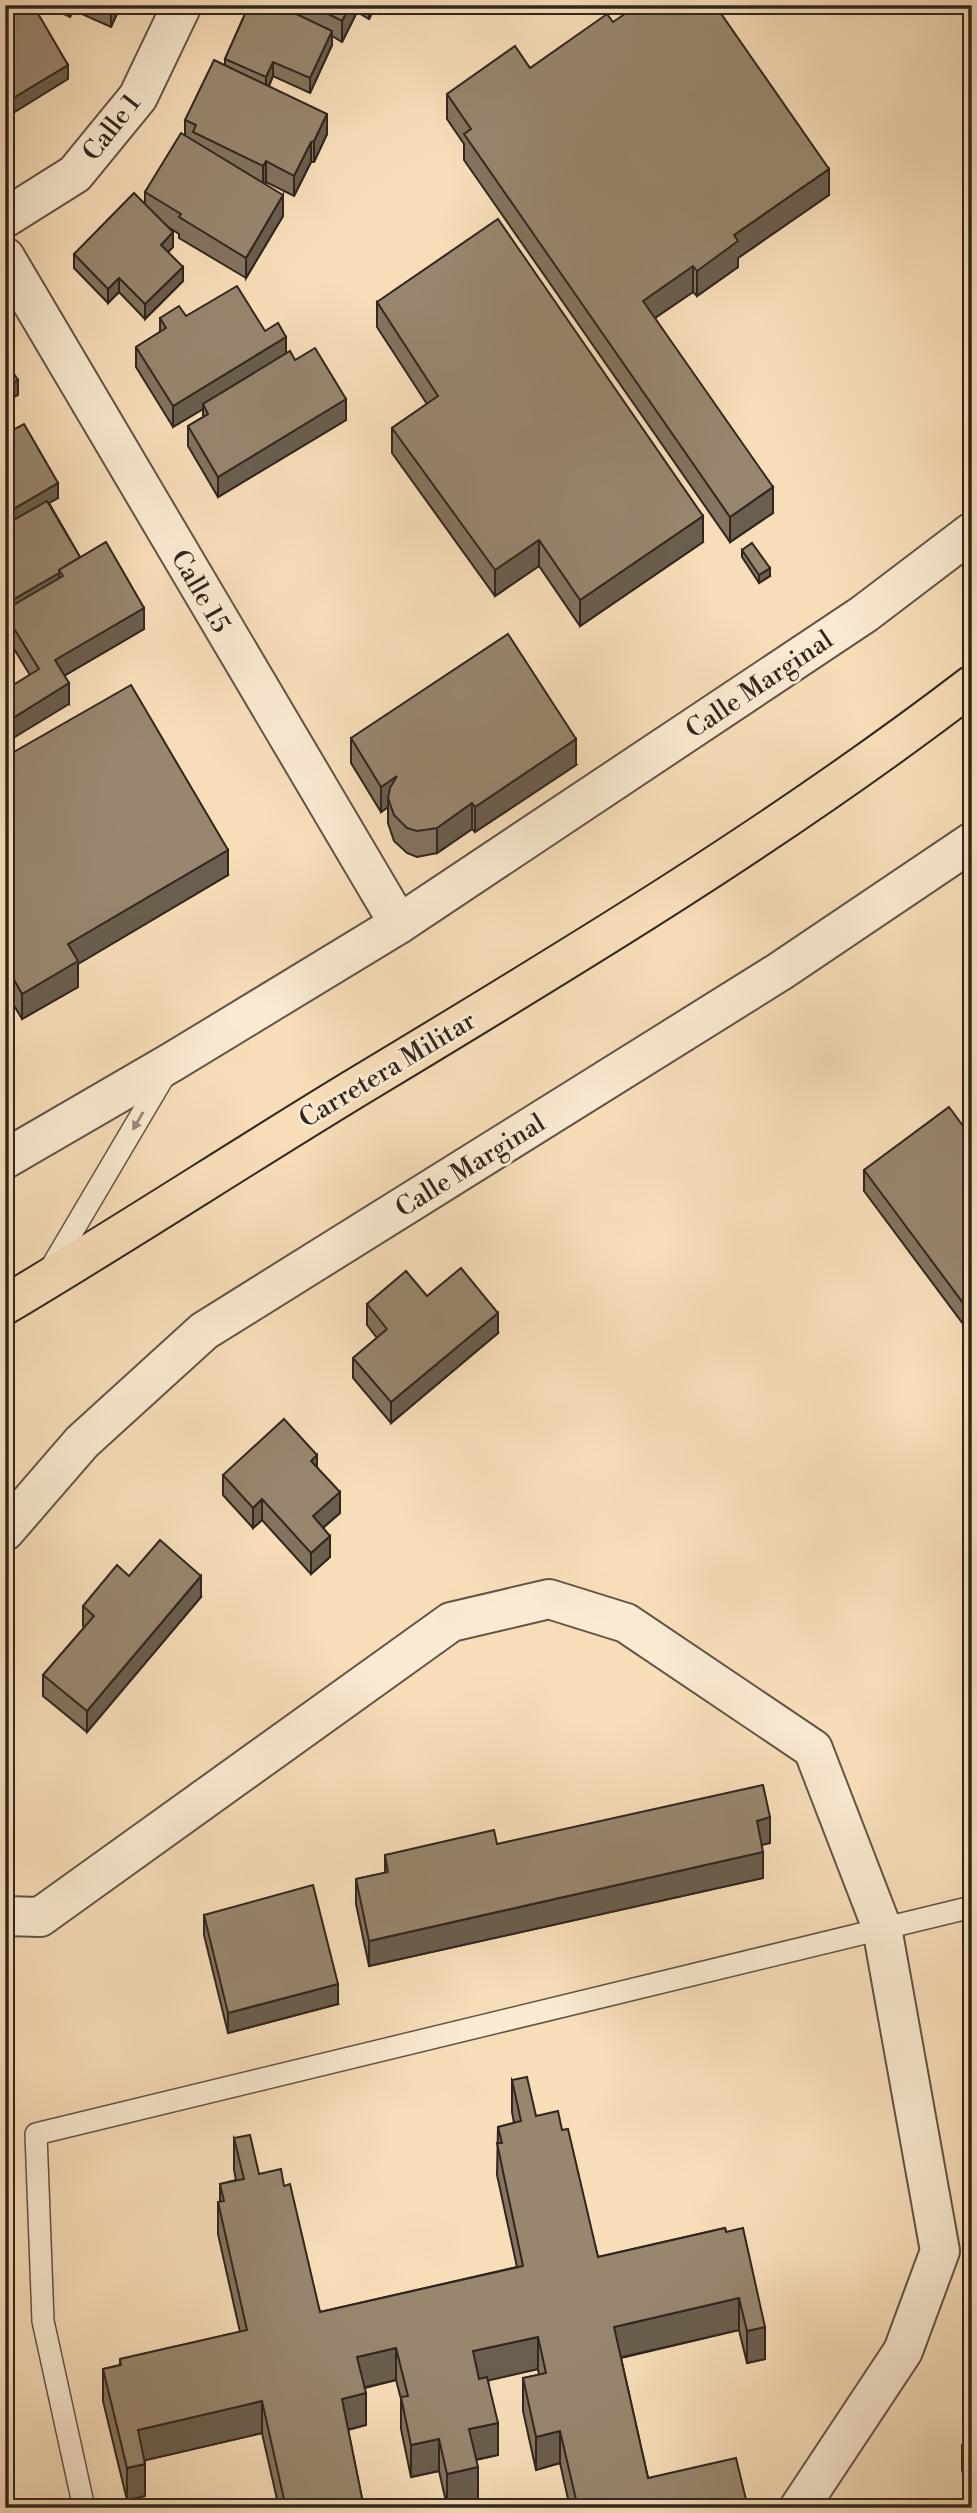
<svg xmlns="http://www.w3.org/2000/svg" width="977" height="2513" viewBox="0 0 977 2513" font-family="'Libre Bodoni',serif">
	<rect width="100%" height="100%" fill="#f7deb9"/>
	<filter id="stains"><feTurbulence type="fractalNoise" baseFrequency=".00286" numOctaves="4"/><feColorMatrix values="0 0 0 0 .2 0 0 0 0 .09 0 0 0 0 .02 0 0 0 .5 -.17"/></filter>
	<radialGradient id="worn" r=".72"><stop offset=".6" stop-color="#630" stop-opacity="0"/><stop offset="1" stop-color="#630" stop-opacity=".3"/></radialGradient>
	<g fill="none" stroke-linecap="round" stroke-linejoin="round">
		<g stroke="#625446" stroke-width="24">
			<g id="lane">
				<polyline points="49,1271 166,1073"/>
				<polyline points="84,2508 43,2321 36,2134 972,1907"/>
			</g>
		</g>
		<g stroke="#625446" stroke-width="42">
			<g id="street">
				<polyline points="5,218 75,174 138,97 182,5"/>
				<polyline points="5,257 399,924"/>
				<polyline points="5,1159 172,1062 399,924 864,614 972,532"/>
				<polyline points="5,1531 82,1442 204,1331 779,972 972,842"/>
				<polyline points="5,1916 40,1917 451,1622 549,1599 626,1623 813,1749 882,1928 940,2251 903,2351 799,2508"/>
			</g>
		</g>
		<g stroke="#31261f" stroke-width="42">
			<path id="primary" d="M 5,1305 C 121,1236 234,1162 349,1092 C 561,964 775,836 972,685"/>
		</g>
		<use href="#lane" stroke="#faead2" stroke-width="21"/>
		<use href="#street" stroke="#faead2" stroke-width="38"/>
		<use href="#primary" stroke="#f7deb9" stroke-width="38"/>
	</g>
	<g fill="#83735f" stroke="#31261f" stroke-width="2">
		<polygon points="45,5 121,5 111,27 73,10 70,17"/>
		<polygon points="249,5 383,5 379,14 373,11 369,19 357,12 342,42 332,36 332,45 310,93 273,76 269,86 327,134 314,162 311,162 294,196 266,182 265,184 283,216 246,278 179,238 179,234 168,227 173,247 168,252 183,281 145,319 119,292 108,303 74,268 74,254 145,204 145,192 185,135 185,120 225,65 225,59"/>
		<polygon points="613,22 829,195 738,258 738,267 697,296 693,292 655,318 773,513 730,542 464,160 464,144 447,119 447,94 530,68"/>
		<polygon points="377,302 703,542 580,626 539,566 495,596 392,453 392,428 427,404 377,327"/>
		<polygon points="186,316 265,331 286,354 295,360 346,420 218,497 188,446 188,426 203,417 203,409 173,427 136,367 136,347 160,332 160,318"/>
		<polygon points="5,434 58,498 49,503 80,557 144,629 64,676 69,704 30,675 5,634"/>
		<polygon points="742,550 770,576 759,583 742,557"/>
		<polygon points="351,738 576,765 475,832 472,829 437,853 417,857 407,853 394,841 388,823 388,807 381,812 351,763"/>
		<polygon points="5,757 228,875 78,964 78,987 22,1019 12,1002 5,1006"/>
		<polygon points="972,1138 972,1336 864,1191 864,1170"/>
		<polygon points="367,1304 498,1333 391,1423 353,1378 353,1358 377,1338 367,1325"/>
		<polygon points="317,1467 340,1513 323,1528 330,1557 311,1574 262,1520 253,1528 223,1495 223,1475"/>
		<polygon points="129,1576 201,1597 87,1732 43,1696 43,1675 84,1628 83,1626 83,1606"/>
		<polygon points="770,1843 762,1845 763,1878 369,1966 356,1904 356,1879 385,1873 385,1855 497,1844"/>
		<polygon points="204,1915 338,2004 228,2033 204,1935"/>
		<polygon points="512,2080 536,2116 562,2130 598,2257 725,2228 765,2359 747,2363 739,2330 621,2358 648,2478 748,2508 570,2508 560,2463 536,2470 523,2411 523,2378 539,2375 538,2369 488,2380 498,2455 476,2460 478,2499 447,2506 439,2471 411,2477 401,2429 401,2399 396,2380 365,2388 366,2425 348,2430 364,2508 279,2508 262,2433 145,2460 145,2496 127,2500 103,2401 103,2369 120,2365 120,2359 240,2332 218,2234 218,2202 220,2202 220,2184 236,2180 234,2170 234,2138 259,2174 284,2186 320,2312 517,2267 497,2175 498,2127 514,2123 512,2112"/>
		<polygon points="972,2443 972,2508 971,2508 962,2470 962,2445"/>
	</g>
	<g fill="#6a5e4e" stroke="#31261f" stroke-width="2">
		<polygon points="70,5 73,5 73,10 70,17"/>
		<polygon points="114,5 121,5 111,27 111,13"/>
		<polygon points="350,5 357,5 357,12 342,42 342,21"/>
		<polygon points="369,5 373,5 373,11 369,19"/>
		<polygon points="379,5 383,5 379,14"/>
		<polygon points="332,31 332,45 310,93 310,78"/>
		<polygon points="273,62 273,76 266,92 266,77"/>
		<polygon points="68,65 68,79 5,118 5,103"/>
		<polygon points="327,114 327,134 314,162 314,141"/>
		<polygon points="311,142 311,162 294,196 294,176"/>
		<polygon points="266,161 266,182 263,187 263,166"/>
		<polygon points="829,169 829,195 738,258 738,267 697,296 697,271 734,235"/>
		<polygon points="283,195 283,216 246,278 246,258"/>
		<polygon points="173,232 173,247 161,259 161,245"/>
		<polygon points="693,266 693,292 643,326 643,301"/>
		<polygon points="183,267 183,281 145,319 145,304"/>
		<polygon points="119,278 119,292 108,303 108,289"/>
		<polygon points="286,337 286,358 203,404 203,409 173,427 173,406"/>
		<polygon points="18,380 18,395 5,402 5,388"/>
		<polygon points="346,399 346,420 218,497 218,477"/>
		<polygon points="58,483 58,498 5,528 5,514"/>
		<polygon points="773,487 773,513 730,542 730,517"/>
		<polygon points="703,516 703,542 580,626 580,600"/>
		<polygon points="539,540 539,566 495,596 495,570"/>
		<polygon points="770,568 770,576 759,583 759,575"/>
		<polygon points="59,573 59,587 7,618 7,603"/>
		<polygon points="144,608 144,629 55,681 55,660"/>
		<polygon points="69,683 69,704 5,743 5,723"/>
		<polygon points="576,739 576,765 475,832 475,807"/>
		<polygon points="397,776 388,798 388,807 381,812 381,787"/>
		<polygon points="472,803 472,829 437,853 437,828"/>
		<polygon points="228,850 228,875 78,964 78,987 22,1019 22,994 68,944"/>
		<polygon points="12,976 12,1002 5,1006 5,980"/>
		<polygon points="972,1177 972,1198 966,1181"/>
		<polygon points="498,1313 498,1333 391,1423 391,1402"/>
		<polygon points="317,1455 317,1476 311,1461"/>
		<polygon points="340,1492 340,1513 313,1536 313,1516"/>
		<polygon points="262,1499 262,1520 253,1528 253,1508"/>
		<polygon points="330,1536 330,1557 311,1574 311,1553"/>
		<polygon points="201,1576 201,1597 87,1732 87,1711"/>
		<polygon points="770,1817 770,1843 757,1846 757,1821"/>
		<polygon points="763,1852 763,1878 369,1966 369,1941"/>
		<polygon points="338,1984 338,2004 228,2033 228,2013"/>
		<polygon points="739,2298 739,2330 614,2359 614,2327"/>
		<polygon points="765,2327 765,2359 747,2363 747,2331"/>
		<polygon points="538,2337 538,2369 473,2384 473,2351"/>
		<polygon points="396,2348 396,2380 357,2389 357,2357"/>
		<polygon points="366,2393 366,2425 342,2431 342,2399"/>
		<polygon points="262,2401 262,2433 138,2462 138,2430"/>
		<polygon points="498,2423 498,2455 469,2461 469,2429"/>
		<polygon points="560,2431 560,2463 536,2470 536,2437"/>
		<polygon points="439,2439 439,2471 411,2477 411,2445"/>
		<polygon points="145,2464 145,2496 127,2500 127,2468"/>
		<polygon points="478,2467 478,2499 447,2506 447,2474"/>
	</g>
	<g fill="#98866f" stroke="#31261f" stroke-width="2">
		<polygon points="5,5 33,5 68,65 5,103"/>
		<polygon points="95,5 114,5 111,13"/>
		<polygon points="249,5 290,5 294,7 292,12 332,31 310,78 273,62 266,77 225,59"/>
		<polygon points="310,5 350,5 342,21"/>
		<polygon points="638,5 715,5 829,169 734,235 738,241 697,271 693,266 643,301 773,487 730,517 464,134 471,129 447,94 515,46 530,68 607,14 613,22"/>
		<polygon points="214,60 327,114 314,141 311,142 294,176 266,161 263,166 193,132 196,125 185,120"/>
		<polygon points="181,133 283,195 246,258 179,217 181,214 145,192"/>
		<polygon points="134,193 173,232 161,245 183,267 145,304 119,278 108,289 74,254"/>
		<polygon points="498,219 703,516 580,600 539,540 495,570 392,428 438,396 377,302"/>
		<polygon points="237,286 265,331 278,323 286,337 173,406 136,347 166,328 160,318 179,306 186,316"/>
		<polygon points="315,348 346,399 218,477 188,426 208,414 203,404 290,351 295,360"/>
		<polygon points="5,360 18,380 5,388"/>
		<polygon points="24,424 58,483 5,514 5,434"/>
		<polygon points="47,501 80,557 59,570 59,573 7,603 5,599 5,525"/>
		<polygon points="106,542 144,608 55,660 69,683 5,723 5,690 39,669 5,614 5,610 63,576 59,570"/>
		<polygon points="752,543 770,568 759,575 742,550"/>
		<polygon points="508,634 576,739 475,807 472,803 437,828 417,831 407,828 394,815 388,798 390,788 397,776 381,787 351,738"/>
		<polygon points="131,685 228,850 68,944 78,961 22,994 12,976 5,980 5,757"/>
		<polygon points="949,1107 972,1138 972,1177 966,1181 972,1189 972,1315 864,1170"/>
		<polygon points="461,1268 498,1313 391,1402 353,1358 387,1329 367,1304 406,1271 427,1296"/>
		<polygon points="284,1419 317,1455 311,1461 340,1492 313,1516 330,1536 311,1553 262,1499 253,1508 223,1475"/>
		<polygon points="160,1540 201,1576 87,1711 43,1675 94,1616 83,1606 117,1565 129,1576"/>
		<polygon points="763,1785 770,1817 757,1821 763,1852 369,1941 356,1879 388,1872 385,1855 494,1830 497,1844"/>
		<polygon points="313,1885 338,1984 228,2013 204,1915"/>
		<polygon points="527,2077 536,2116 558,2111 562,2130 568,2129 598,2257 725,2228 726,2232 743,2228 765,2327 747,2331 739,2298 614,2327 648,2478 736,2458 748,2508 578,2508 560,2431 536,2437 523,2378 546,2373 538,2337 473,2351 479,2379 487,2377 498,2423 469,2429 478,2467 447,2474 439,2439 411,2445 401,2397 408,2396 396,2348 357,2357 366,2393 342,2399 364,2508 286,2508 262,2401 138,2430 145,2464 127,2468 103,2369 121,2365 120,2359 247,2330 218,2202 224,2201 220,2184 244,2179 234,2138 250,2135 259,2174 281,2169 284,2186 290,2184 320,2312 523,2266 497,2143 502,2143 498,2127 521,2121 512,2080"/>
		<polygon points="972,2443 972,2487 962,2445"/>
	</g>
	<defs><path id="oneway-solid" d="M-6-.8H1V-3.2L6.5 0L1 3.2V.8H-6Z" transform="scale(1.75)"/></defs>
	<use fill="#968878" href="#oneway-solid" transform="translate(138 1121) rotate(120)"/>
	<g text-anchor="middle" stroke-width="6" stroke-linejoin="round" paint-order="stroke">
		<g font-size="26" fill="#31261f" stroke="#faead2">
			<text transform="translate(111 127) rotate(-52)" y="9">Calle 1</text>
			<text transform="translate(201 591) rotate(60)" y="9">Calle 15</text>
			<text transform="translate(759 684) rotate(-34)" y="9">Calle Marginal</text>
			<text transform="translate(387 1069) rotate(-31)" y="9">Carretera Militar</text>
			<text transform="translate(470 1165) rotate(-32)" y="9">Calle Marginal</text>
		</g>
	</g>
	<rect width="977" height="2513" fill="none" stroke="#f7deb9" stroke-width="28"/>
	<rect x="7" y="7" width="963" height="2499" fill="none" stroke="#31261f" stroke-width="3.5"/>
	<rect x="14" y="14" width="949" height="2485" fill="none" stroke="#31261f" stroke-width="2"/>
	<rect width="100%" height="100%" filter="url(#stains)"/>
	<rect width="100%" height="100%" fill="url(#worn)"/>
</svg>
